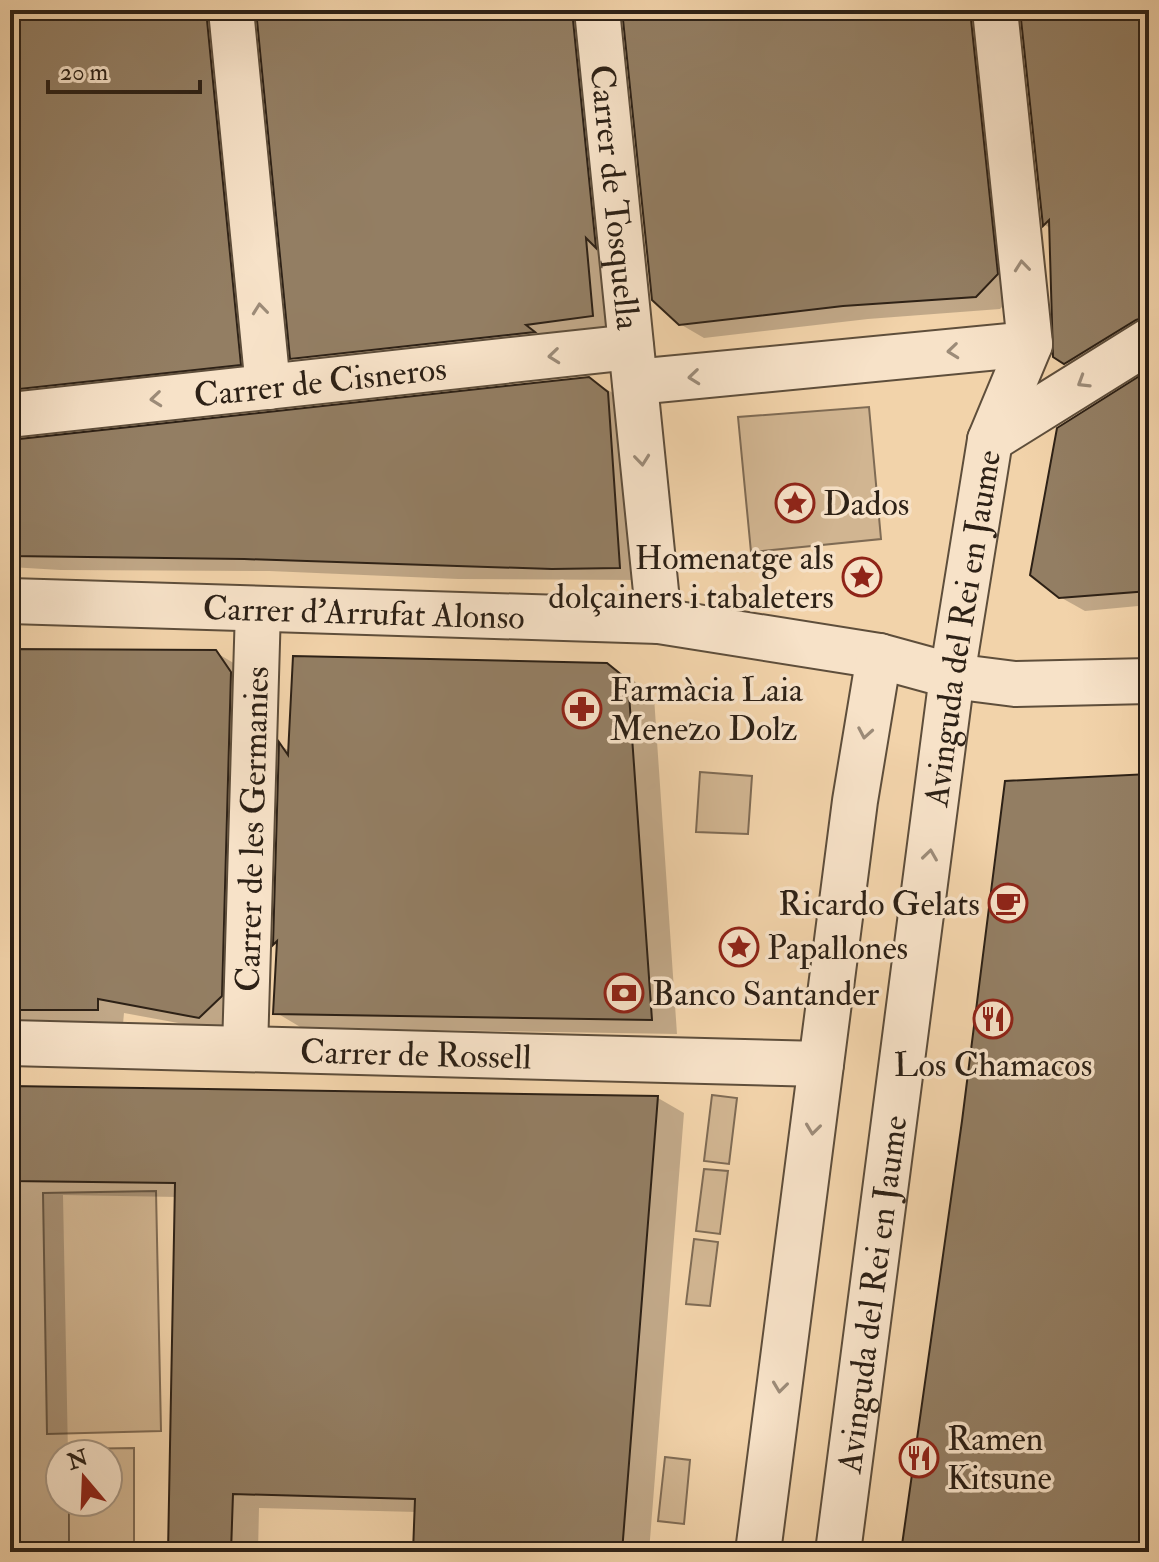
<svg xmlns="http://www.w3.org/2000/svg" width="1159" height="1562" viewBox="0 0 1159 1562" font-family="'IM FELL Double Pica',serif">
	<rect width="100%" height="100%" fill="#f2d3aa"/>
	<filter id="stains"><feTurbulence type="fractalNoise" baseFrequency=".0025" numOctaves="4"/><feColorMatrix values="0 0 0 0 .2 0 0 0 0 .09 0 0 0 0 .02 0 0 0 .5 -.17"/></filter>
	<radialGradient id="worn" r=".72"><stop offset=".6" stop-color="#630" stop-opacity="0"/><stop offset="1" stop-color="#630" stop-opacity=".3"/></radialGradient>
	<g fill="#d1b591" stroke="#7f6b54" stroke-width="2">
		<polygon points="869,407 881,539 751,552 738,417"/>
		<polygon points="700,772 752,776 748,834 696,832"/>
		<polygon points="712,1095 737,1098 729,1164 704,1161"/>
		<polygon points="704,1169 728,1171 720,1234 696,1231"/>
		<polygon points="156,1191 161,1431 47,1434 43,1193"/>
		<polygon points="694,1239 718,1242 710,1306 686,1304"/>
		<polygon points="134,1448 134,1552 69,1552 69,1502 108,1502 108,1454 69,1454 69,1449"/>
		<polygon points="665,1457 690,1460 684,1524 658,1521"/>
	</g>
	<g fill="#0003">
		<polygon points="10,10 234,10 264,377 10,422"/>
		<polygon points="258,10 600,10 616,328 316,372 292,358"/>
		<polygon points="624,10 998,10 1021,288 1000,309 868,319 704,338 680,324"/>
		<polygon points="1022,10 1149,10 1149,339 1090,376 1055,356 1052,229 1045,225"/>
		<polygon points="1149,373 1149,605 1085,611 1060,597"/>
		<polygon points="588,379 613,393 631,408 643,580 458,579 269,571 60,570 10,567 10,437 12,442"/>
		<polygon points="10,651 215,652 242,668 227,1032 124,1013 123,1024 10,1024"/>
		<polygon points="607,665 634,681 654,697 677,1034 302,1028 275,1012 279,946 275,944 281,746 290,751"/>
		<polygon points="10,1088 658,1098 684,1113 649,1552 415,1552 417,1512 259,1508 258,1552 170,1552 177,1197 63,1195 68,1454 60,1454 60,1502 69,1502 70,1549 10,1552"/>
	</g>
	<g fill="#937e63" stroke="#2d2116" stroke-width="2">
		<polygon points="10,10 206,10 241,365 10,390"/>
		<polygon points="256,10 572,10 596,248 586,238 593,316 526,325 535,332 290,359"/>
		<polygon points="622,10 970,10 998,274 976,297 843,306 679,325 652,300"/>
		<polygon points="1020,10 1149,10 1149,316 1136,320 1064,364 1053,357 1049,220 1043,226"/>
		<polygon points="1149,370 1149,591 1059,598 1030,575 1057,428"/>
		<polygon points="589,377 608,392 620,568 552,569 244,559 10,556 10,440"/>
		<polygon points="10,649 216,650 231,672 222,996 199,1018 98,999 98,1010 10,1010"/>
		<polygon points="293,656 607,663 628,680 652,1020 273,1014 277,941 273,945 279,742 288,755"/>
		<polygon points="1149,774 1149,1552 901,1552 962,1121 1005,781"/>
		<polygon points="10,1086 658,1096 622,1552 413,1552 415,1499 233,1494 231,1552 168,1552 175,1183 10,1181"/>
	</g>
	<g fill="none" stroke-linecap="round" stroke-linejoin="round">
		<g stroke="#5e4e3b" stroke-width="48">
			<g id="minor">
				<polyline points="231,10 268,387"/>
				<path id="s1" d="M 597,10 L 659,621"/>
				<polyline points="635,382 1030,344"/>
				<path id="s2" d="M 10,415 L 631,347"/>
				<polyline points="990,440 1149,341"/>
				<path id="s3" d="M 10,601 L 659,621 L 879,656 L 952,676 L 1015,684 L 1149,681"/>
				<path id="s4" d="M 10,1043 L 821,1064"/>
				<path id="s5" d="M 245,1049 L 258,609"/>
				<polyline points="758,1552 855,801 879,656"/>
				<path id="s6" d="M 838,1552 L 952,676 L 990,440 L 1030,344 L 995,10"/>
			</g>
		</g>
		<use href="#minor" stroke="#f7e2c8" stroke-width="44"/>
	</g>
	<defs><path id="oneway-chevron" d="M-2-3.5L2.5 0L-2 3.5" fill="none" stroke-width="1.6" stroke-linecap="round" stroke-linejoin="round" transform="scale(2)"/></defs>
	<g stroke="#9c8b78">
		<use href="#oneway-chevron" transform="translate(1022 266) rotate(-96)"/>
		<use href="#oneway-chevron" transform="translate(260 309) rotate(-96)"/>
		<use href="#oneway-chevron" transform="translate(953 351) rotate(174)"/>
		<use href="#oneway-chevron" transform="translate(554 356) rotate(174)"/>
		<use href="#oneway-chevron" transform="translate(694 377) rotate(174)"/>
		<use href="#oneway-chevron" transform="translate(1083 382) rotate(148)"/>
		<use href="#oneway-chevron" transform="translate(156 399) rotate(174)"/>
		<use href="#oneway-chevron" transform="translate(642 460) rotate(84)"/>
		<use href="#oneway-chevron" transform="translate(865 733) rotate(100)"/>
		<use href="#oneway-chevron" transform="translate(930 855) rotate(-82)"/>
		<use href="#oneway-chevron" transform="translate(813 1129) rotate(97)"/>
		<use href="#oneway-chevron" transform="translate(780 1387) rotate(97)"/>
	</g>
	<defs>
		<g id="sight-ring" transform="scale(2)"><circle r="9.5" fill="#f7e2c8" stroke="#8f2418" stroke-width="1.5"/><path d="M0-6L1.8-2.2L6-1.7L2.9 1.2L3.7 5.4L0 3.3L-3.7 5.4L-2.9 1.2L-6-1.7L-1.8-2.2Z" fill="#8f2418"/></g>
		<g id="pharmacy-ring" transform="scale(2)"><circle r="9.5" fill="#f7e2c8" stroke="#8f2418" stroke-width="1.5"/><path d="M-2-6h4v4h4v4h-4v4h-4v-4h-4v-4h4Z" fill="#8f2418"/></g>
		<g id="cafe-ring" transform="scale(2)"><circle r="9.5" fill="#f7e2c8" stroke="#8f2418" stroke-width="1.5"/><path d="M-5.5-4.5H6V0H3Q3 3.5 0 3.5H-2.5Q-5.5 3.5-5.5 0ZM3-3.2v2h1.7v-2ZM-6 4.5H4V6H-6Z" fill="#8f2418"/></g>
		<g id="bank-ring" transform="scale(2)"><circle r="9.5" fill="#f7e2c8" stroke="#8f2418" stroke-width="1.5"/><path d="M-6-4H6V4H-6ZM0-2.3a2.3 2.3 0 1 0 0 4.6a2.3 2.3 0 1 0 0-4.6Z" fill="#8f2418"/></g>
		<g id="restaurant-ring" transform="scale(2)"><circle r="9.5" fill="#f7e2c8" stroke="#8f2418" stroke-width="1.5"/><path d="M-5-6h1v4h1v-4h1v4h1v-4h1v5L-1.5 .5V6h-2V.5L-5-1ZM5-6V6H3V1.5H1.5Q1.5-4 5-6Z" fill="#8f2418"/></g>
	</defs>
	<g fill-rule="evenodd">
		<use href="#sight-ring" x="795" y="503"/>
		<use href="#sight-ring" x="862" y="577"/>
		<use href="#pharmacy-ring" x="582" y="709"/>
		<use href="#cafe-ring" x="1008" y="903"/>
		<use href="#sight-ring" x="739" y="947"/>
		<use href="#bank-ring" x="624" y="993"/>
		<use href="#restaurant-ring" x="993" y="1019"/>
		<use href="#restaurant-ring" x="919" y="1458"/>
	</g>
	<g text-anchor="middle" stroke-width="7" stroke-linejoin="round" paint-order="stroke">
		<g font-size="34" fill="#2d2116" stroke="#f7e2c8">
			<text dy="12" stroke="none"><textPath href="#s1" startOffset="188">Carrer de Tosquella</textPath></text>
			<text dy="12" stroke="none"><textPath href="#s2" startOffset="312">Carrer de Cisneros</textPath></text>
			<text dy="12" stroke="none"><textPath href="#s3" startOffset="354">Carrer d'Arrufat Alonso</textPath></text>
			<text dy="12" stroke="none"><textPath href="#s6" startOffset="932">Avinguda del Rei en Jaume</textPath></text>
			<text dy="12" stroke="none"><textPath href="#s5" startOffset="220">Carrer de les Germanies</textPath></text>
			<text dy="12" stroke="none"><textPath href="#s4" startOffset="406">Carrer de Rossell</textPath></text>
			<text dy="12" stroke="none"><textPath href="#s6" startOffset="260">Avinguda del Rei en Jaume</textPath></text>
		</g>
		<g font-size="34" fill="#2d2116" stroke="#f7e2c8" text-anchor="start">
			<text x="823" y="515">Dados</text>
			<text x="834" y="569" text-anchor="end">Homenatge als<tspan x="834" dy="39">dolçainers i tabaleters</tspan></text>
			<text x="610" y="701">Farmàcia Laia<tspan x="610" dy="39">Menezo Dolz</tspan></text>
			<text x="980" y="915" text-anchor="end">Ricardo Gelats</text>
			<text x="767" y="959">Papallones</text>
			<text x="652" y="1005">Banco Santander</text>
			<text x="993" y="1076" text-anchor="middle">Los Chamacos</text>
			<text x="947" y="1450">Ramen<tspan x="947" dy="39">Kitsune</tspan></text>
		</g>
	</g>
	<rect width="1159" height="1562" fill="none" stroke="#f2d3aa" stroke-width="40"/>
	<rect x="12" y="12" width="1135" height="1538" fill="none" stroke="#2d2116" stroke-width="4"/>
	<rect x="20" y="20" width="1119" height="1522" fill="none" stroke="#2d2116" stroke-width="2"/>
	<g transform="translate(84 1478) rotate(341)"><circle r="38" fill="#f7e2c8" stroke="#a69581" stroke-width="2"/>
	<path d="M0-6L14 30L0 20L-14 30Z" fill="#8f2418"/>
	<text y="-12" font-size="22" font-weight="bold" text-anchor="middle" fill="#2d2116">N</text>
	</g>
	<path d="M48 80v12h152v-12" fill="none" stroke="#2d2116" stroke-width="4"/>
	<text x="60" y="80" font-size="24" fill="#2d2116" stroke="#f7e2c8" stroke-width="6" paint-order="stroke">20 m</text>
	<rect width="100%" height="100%" filter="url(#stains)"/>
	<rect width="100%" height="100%" fill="url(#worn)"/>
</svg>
